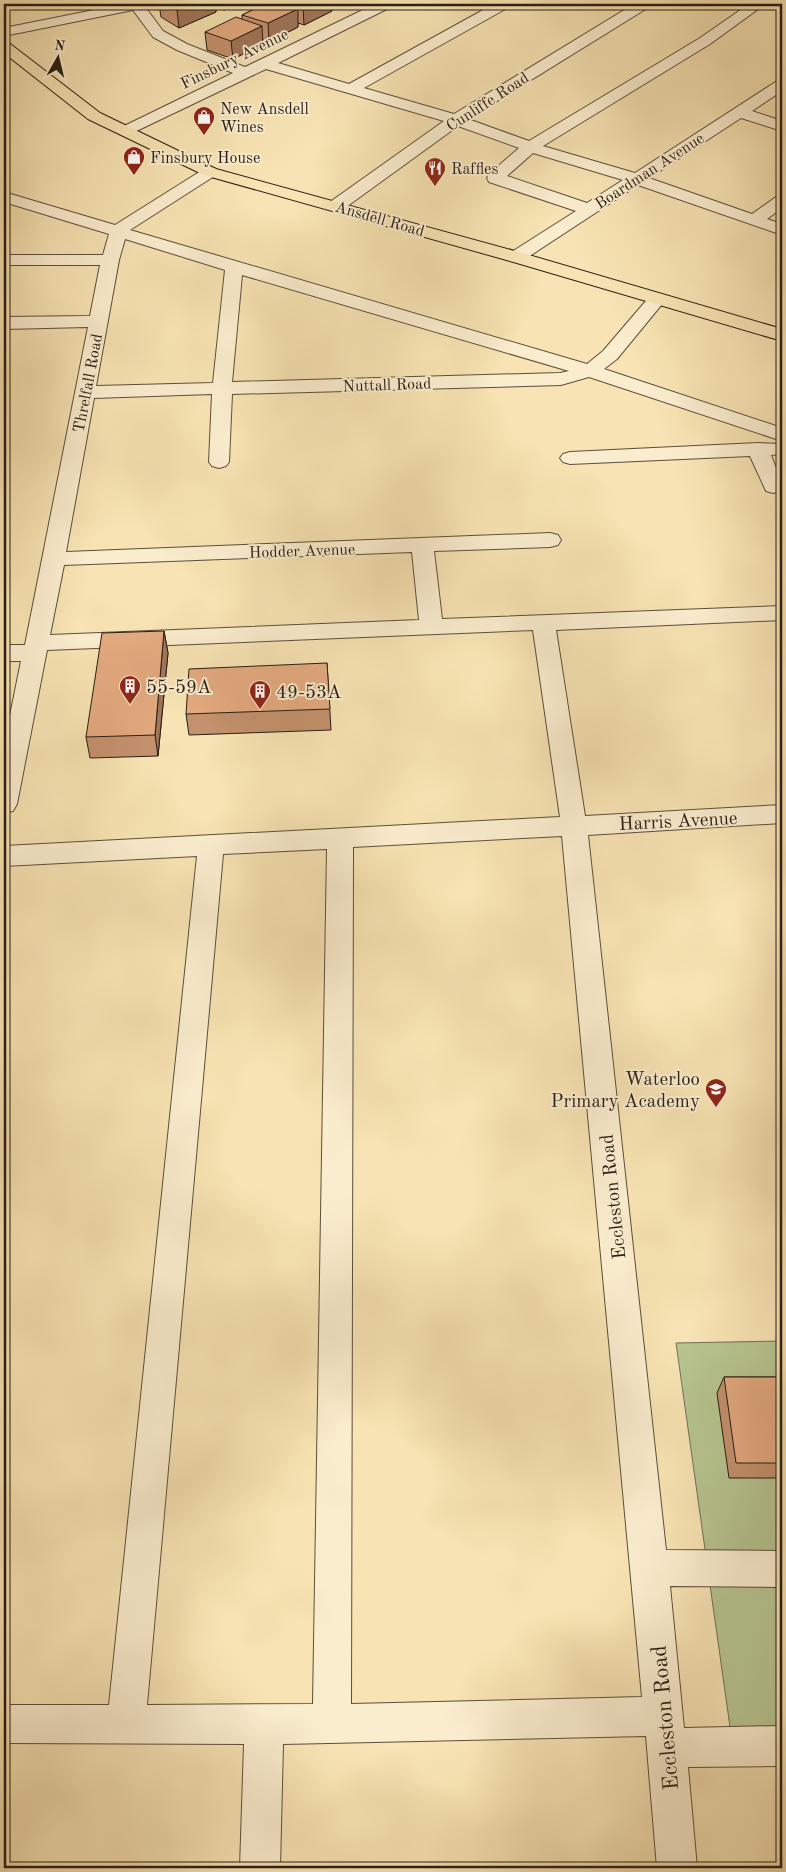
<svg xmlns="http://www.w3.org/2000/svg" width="786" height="1872" viewBox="0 0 786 1872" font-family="'Old Standard TT',serif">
	<rect width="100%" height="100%" fill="#f7e3b3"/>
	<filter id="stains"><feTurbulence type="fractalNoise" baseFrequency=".004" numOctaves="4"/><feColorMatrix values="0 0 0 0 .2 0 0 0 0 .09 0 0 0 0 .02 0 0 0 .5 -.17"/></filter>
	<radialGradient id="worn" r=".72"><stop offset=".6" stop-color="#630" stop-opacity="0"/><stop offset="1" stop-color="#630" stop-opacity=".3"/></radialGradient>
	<polygon fill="#b7c591" stroke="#707253" points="782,1341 782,1727 730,1727 676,1343"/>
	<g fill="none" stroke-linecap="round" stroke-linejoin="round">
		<g stroke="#5c4f3c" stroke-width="2">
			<g id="minor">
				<path d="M 124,4 L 151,4 L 146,8 L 163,31 L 187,44 L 245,67 L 375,4 L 393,4 L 391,7 L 278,63 L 349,84 L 494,4 L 511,4 L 509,7 L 364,88 L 454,114 L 634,4 L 651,4 L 649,7 L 468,119 L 529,141 L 700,38 L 749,4 L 765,4 L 710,44 L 543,146 L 635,173 L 777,81 L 782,80 L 782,91 L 752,111 L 782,121 L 782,131 L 741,118 L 649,178 L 752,214 L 776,197 L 782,196 L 782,208 L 767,219 L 782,224 L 782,235 L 638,185 L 522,261 L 516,262 L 510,261 L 507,257 L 510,253 L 576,211 L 489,182 L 487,178 L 489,174 L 519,148 L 458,126 L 342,210 L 330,210 L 328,206 L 330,202 L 444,121 L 266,69 L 126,136 L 120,134 L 118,131 L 120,128 L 233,73 L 177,50 L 153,37 L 133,10 L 4,36 L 4,28 ZM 533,153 L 623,180 L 587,203 L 507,176 Z"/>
				<path d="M 210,167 L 216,169 L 218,172 L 216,175 L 130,230 L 587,364 L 603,351 L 651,295 L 657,294 L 663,295 L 666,299 L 663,303 L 617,359 L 604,369 L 782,428 L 782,441 L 589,377 L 561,385 L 232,394 L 229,462 L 226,466 L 219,468 L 212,466 L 209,462 L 212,394 L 94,398 L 66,552 L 550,533 L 558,535 L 561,540 L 558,545 L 550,547 L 434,551 L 442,619 L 782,606 L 782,620 L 556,630 L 585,816 L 782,805 L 782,823 L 588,835 L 666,1550 L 782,1551 L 782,1587 L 670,1586 L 684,1728 L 782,1726 L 782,1766 L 688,1767 L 697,1868 L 657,1868 L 646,1736 L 283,1744 L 280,1868 L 240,1868 L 244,1744 L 4,1743 L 4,1705 L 109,1705 L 197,856 L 4,866 L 4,846 L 560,817 L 533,630 L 47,650 L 17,804 L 13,811 L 4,813 L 4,745 L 21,661 L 4,661 L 4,645 L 25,645 L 88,327 L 4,329 L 4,317 L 90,316 L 100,265 L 4,265 L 4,255 L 103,255 L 109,234 L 4,202 L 4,192 L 115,225 L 204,169 ZM 125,239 L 225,270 L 213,383 L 96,386 L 119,260 ZM 242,275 L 569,371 L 560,373 L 232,382 ZM 412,552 L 419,620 L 50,635 L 64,565 ZM 562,836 L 642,1697 L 351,1704 L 353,847 ZM 327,849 L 313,1704 L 147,1705 L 223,854 Z"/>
				<polygon points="758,443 782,444 782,454 771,455 782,484 780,491 773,493 766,491 750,456 570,464 563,462 560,458 563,454 570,452"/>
			</g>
		</g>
		<g stroke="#291e15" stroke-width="2">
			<polygon id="major" points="4,42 9,43 100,113 216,169 522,253 782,329 782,341 510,261 204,175 88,119 4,53"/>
		</g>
		<use href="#minor" fill="#faedce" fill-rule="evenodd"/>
		<use href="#major" fill="#f7e3b3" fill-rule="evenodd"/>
	</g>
	<g fill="#c4926e" stroke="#291e15">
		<polygon points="159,4 237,4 224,10 215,7 216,12 179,28 161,17"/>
		<polygon points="265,4 346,4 336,9 332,8 332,11 304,25 298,23 298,27 269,42 263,40 263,44 233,59 207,50 205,32 242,19 242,15"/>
		<polygon points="164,631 168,653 158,756 90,758 86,737"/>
		<polygon points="327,663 331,730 189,735 186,714"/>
		<polygon points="724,1377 782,1377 782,1478 729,1478 717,1393"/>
	</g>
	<g fill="#a0775a" stroke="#291e15">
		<polygon points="190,4 215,4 216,12 179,28 177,10"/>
		<polygon points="223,4 237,4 224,10"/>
		<polygon points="309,4 331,4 332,11 304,25 303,7"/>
		<polygon points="336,4 346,4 336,9"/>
		<polygon points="298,9 298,27 269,42 268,23"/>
		<polygon points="262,26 263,44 233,59 231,41"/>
		<polygon points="164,631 168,653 158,756 155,735"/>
	</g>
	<g fill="#e4aa80" stroke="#291e15">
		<polygon points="167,4 190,4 177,10"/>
		<polygon points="265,4 281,4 298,9 268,23 242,15"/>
		<polygon points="294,4 309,4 303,7"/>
		<polygon points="236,17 262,26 231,41 205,32"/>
		<polygon points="164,631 155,735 86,737 102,633"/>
		<polygon points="327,663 330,709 186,714 189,669"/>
		<polygon points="724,1377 782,1377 782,1463 736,1463"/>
	</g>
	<defs>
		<g id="shop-pin" transform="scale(1.125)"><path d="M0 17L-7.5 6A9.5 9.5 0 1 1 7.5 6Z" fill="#8f2418" stroke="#faedce"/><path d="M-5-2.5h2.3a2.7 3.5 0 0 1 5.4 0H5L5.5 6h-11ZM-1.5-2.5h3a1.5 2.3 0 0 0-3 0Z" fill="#fff"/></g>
		<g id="restaurant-pin" transform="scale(1.125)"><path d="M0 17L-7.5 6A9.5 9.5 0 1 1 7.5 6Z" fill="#8f2418" stroke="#faedce"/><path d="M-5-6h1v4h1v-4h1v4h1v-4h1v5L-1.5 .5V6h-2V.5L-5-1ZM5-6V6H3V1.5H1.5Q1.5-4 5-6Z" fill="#fff"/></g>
		<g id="building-pin" transform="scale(1.125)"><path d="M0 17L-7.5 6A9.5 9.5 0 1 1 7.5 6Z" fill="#8f2418" stroke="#faedce"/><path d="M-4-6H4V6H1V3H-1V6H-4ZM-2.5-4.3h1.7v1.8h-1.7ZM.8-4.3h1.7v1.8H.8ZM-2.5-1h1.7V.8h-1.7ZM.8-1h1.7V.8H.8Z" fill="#fff"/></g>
		<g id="school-pin" transform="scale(1.125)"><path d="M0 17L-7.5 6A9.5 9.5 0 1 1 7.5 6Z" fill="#8f2418" stroke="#faedce"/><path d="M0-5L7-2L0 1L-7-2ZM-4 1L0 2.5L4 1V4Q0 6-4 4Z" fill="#fff"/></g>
	</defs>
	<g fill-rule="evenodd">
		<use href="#shop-pin" x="204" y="117"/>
		<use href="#shop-pin" x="134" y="157"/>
		<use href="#restaurant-pin" x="435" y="168"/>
		<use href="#building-pin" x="130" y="686"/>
		<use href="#building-pin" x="260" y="691"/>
		<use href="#school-pin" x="716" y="1089"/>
	</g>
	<g text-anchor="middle" stroke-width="4" stroke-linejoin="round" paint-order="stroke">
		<g font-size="16" fill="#291e15" stroke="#faedce">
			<text transform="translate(234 58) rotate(-26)" y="6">Finsbury Avenue</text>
			<text transform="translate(487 101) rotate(-33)" y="6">Cunliffe Road</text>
			<text transform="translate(649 170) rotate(-33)" y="6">Boardman Avenue</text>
			<text transform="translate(380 218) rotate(16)" y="6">Ansdell Road</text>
			<text transform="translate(87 383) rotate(-79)" y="6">Threlfall Road</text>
			<text transform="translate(387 384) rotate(-2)" y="6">Nuttall Road</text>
			<text transform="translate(302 550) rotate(-2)" y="6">Hodder Avenue</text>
		</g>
		<g font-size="16" fill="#291e15" stroke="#faedce" text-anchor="start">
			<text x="220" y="114">New Ansdell<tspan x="220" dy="18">Wines</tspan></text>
			<text x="150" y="163">Finsbury House</text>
			<text x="451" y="174">Raffles</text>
		</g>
		<g font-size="19" fill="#291e15" stroke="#faedce" text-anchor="start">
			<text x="146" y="693">55-59A</text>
			<text x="276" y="698">49-53A</text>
			<text x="700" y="1085" text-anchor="end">Waterloo<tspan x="700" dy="22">Primary Academy</tspan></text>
		</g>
		<g font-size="19" fill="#291e15" stroke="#faedce">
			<text transform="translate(678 820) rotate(-3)" y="7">Harris Avenue</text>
			<text transform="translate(612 1197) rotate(-96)" y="7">Eccleston Road</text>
		</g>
		<g font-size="22" fill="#291e15" stroke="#faedce">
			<text transform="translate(664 1718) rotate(-95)" y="8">Eccleston Road</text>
		</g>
	</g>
	<rect width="786" height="1872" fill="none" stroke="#f7e3b3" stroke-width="20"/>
	<rect x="5" y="5" width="776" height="1862" fill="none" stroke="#291e15" stroke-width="2.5"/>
	<rect x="10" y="10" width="766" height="1852" fill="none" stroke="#291e15"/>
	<g transform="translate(58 58) rotate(8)" stroke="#faedce" stroke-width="4" paint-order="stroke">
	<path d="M0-4L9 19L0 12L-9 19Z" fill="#291e15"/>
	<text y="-8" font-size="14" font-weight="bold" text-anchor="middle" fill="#291e15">N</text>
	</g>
	<rect width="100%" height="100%" filter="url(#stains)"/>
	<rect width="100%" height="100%" fill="url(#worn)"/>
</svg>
